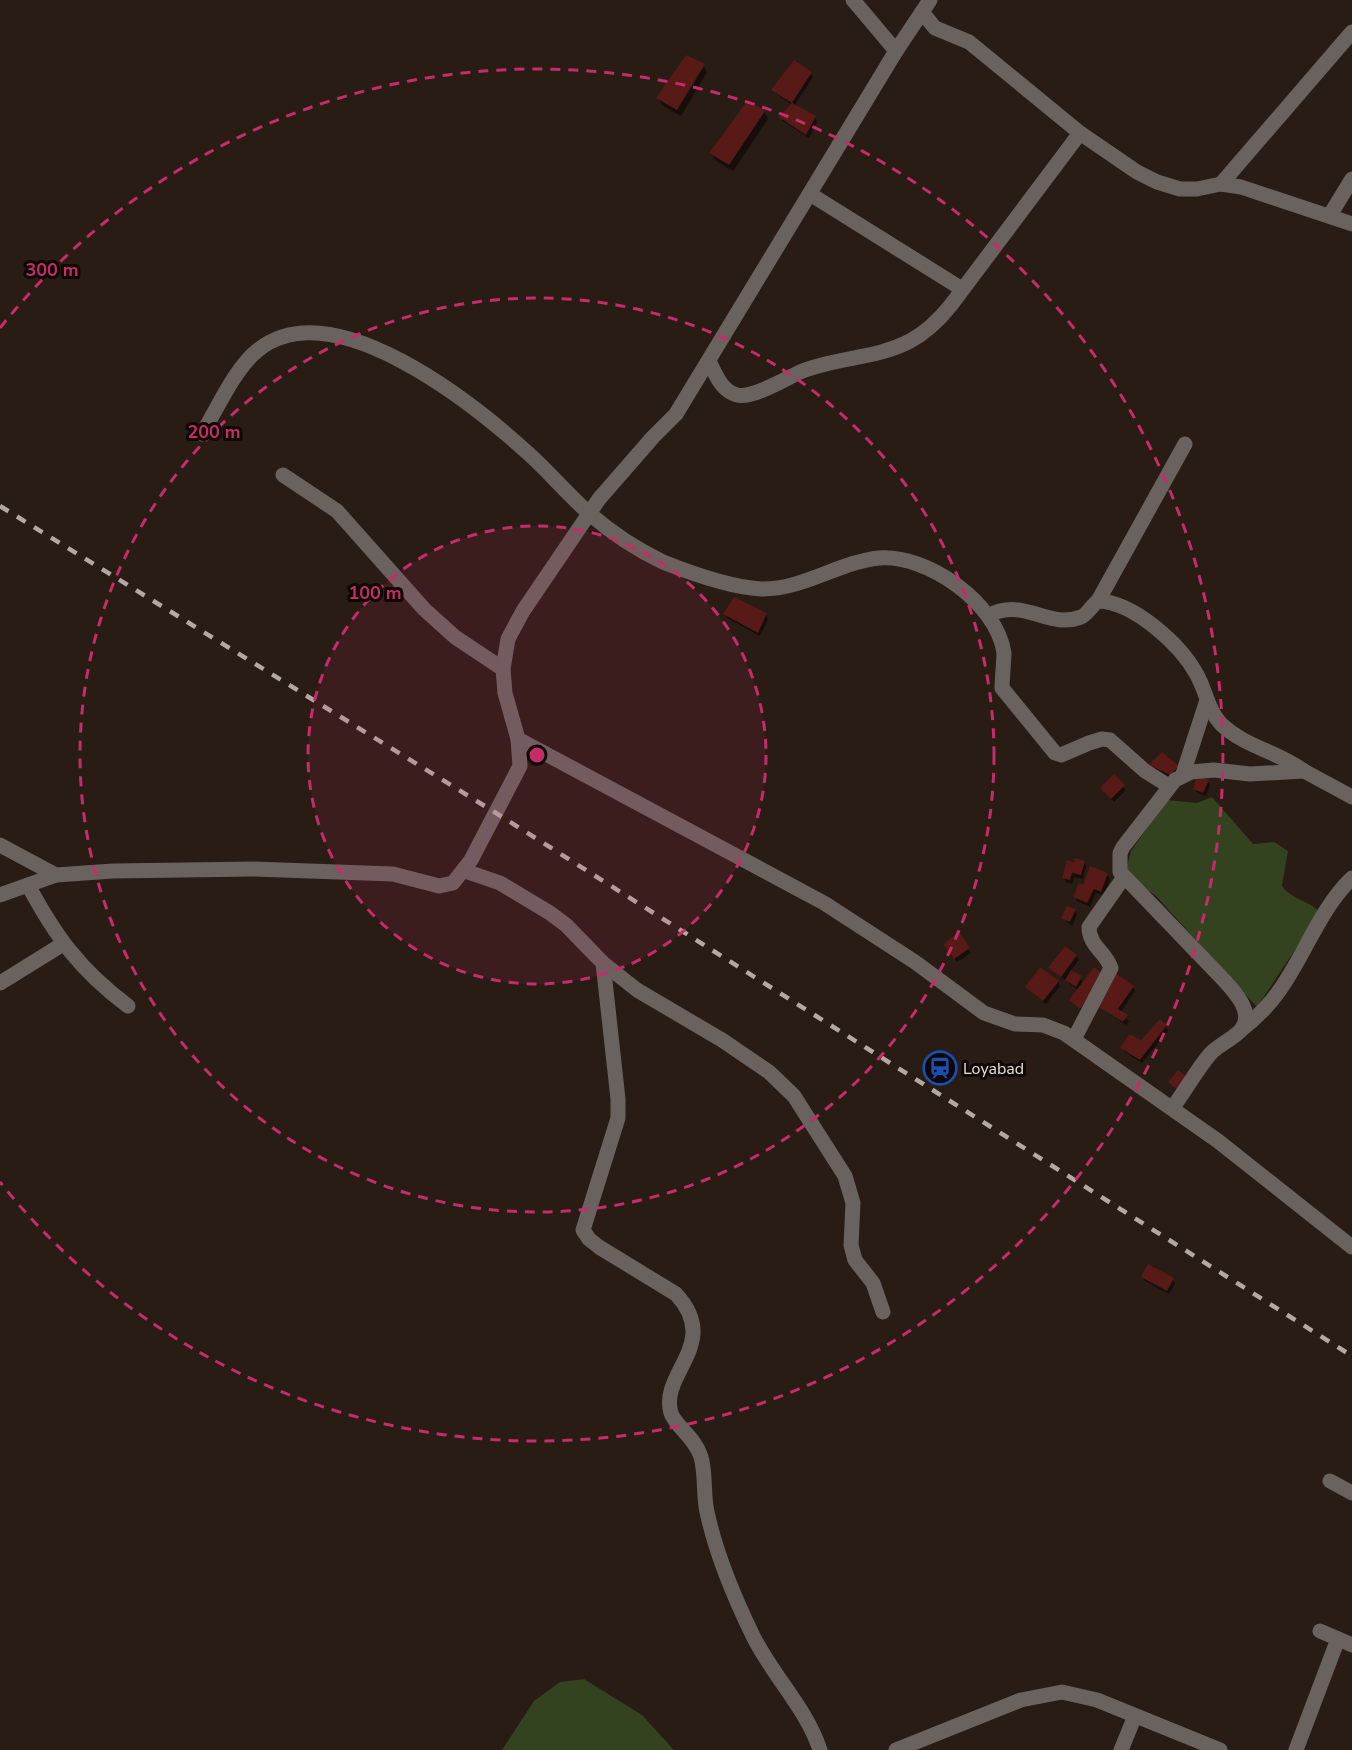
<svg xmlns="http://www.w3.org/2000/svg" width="1352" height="1750" viewBox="0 0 1352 1750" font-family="'Nunito Sans',sans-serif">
	<rect width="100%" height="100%" fill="#281c14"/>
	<g fill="#33431f">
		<path d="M 1212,797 L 1253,844 L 1274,842 L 1288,851 L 1282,886 C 1294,901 1308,900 1320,912 L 1257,1007 L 1156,896 L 1125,874 L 1131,851 L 1167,800 L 1197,803 Z"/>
		<polygon points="584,1679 642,1715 674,1750 502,1750 534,1701 560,1682"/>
	</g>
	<g fill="#0007">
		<polygon points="703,65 707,72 681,116 662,105 658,98"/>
		<polygon points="811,73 813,77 794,106 815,117 817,122 809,138 783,121 781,117 792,105 773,91"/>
		<polygon points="748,102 764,112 768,119 733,171 715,160 711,153"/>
		<polygon points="725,614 766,614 768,619 760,636 727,618"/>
		<polygon points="1151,766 1178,767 1173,779 1153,770"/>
		<polygon points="1114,776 1126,790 1114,802 1101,788"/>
		<polygon points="1208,781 1210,785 1206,796 1197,793 1195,789"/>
		<polygon points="1068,861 1084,862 1086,866 1083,879 1074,877 1072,884 1066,882 1063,877"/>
		<polygon points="1107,875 1110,879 1104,895 1096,893 1090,907 1077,901 1075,897"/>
		<polygon points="1075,910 1077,915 1072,926 1063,918"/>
		<polygon points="947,948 968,949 971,953 957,962"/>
		<polygon points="1076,956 1079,960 1071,971 1084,983 1103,976 1083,1012 1071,1000 1078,990 1050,968"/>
		<polygon points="1058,982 1060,986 1046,1004 1026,987"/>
		<polygon points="1133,987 1135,991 1120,1013 1129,1021 1126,1025 1095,1004"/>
		<polygon points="1160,1021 1168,1031 1142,1063 1125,1052 1122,1048 1141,1042"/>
		<polygon points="1143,1277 1173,1280 1175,1284 1169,1294 1145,1281"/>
	</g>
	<g fill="#571a17">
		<polygon points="686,55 705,64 677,110 656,98"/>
		<polygon points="794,60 812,72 792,103 771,90"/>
		<polygon points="748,100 765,111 729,165 709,153"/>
		<polygon points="792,103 816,116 806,135 779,117"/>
		<polygon points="734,597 767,613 758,633 723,614"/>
		<polygon points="1162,752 1179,766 1170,775 1149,765"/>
		<polygon points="1114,774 1125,785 1111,799 1100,788"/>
		<polygon points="1197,776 1209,780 1203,793 1193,789"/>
		<polygon points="1075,858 1085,861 1081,875 1072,873 1070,880 1062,878 1067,860 1074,862"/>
		<polygon points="1090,866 1108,873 1101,892 1094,889 1087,903 1073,897 1079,883 1083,885"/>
		<polygon points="1067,906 1076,909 1070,922 1061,918"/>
		<polygon points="959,932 970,948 954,959 943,944"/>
		<polygon points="1065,946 1077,955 1061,977 1048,968"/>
		<polygon points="1040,967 1059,981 1043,1001 1025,987"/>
		<polygon points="1094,967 1105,975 1080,1009 1069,1000"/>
		<polygon points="1071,970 1082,976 1076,987 1065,980"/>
		<polygon points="1114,972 1134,986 1118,1009 1128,1015 1123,1022 1094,1004"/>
		<polygon points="1160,1019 1167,1025 1140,1060 1120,1048 1129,1034 1141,1040"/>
		<polygon points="1178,1070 1190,1079 1180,1092 1168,1082"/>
		<polygon points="1148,1264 1174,1278 1167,1291 1141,1277"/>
	</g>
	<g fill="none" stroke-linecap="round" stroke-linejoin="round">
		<g stroke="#69625f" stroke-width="15">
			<polyline points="853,0 896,51"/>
			<polyline points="922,12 935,28 969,42 1080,133 1137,172 1157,182 1180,189 1197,189 1221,184 1241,187 1352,224"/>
			<polyline points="1221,184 1352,32"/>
			<polyline points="810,194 962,289"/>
			<polyline points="1330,215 1352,179"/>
			<path d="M 709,361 C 715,373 721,391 737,395 C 752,399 785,379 800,372 C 836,357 876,359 910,341 C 927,332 939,320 951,305 L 1080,133"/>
			<path d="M 202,434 C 217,409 235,368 258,350 C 333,290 474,404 529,454 C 550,473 569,496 591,515 C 612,533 638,550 663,562 C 693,574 729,587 761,589 C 802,590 839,562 879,558 C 927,554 997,603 1004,653 C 1004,658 1002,682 1002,688 L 1055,753 L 1061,755 L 1089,743 L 1102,739 L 1110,740 L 1145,771 L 1169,786"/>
			<polyline points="283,475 337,511 424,609 455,637 503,669"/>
			<polyline points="1098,601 1185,444"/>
			<path d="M 988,616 C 1023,596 1049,630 1081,617 C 1087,615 1092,605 1098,601 C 1134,602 1181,645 1197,675 C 1206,691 1208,710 1221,724 C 1245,747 1277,751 1304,771"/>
			<polyline points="518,739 824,903 915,962 984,1013 1015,1024 1043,1025 1064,1033 1218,1141 1352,1247"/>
			<polyline points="1183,774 1207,700"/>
			<polyline points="0,845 56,875"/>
			<polyline points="465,871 500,883 550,913 566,925 603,963 637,990 722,1040 769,1072 794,1096 845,1176 853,1203 851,1245 855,1260 873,1283 883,1312"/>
			<path d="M 28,885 C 56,937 80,970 128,1006"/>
			<polyline points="0,895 56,875 113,871 254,869 393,874 439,886 453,883 471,860 520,766 518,739 505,693 503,669 508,639 523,611 599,499 653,437 676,414 896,51 930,0"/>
			<path d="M 603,963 L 618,1099 L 618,1118 L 583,1230 L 589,1239 L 599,1247 L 676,1294 C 722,1344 659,1373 671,1413 C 675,1426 695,1437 701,1457 C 706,1475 703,1494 707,1512 C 716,1554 734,1597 753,1636 C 772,1675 807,1709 820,1750"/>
			<polyline points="0,983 63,944"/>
			<path d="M 1240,1031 C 1255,1019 1268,1007 1279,991 C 1305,955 1319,910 1352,878"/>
			<path d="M 1074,1039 L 1111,968 C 1106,952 1089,946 1089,927 L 1124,877"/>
			<path d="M 1173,1107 C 1186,1090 1197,1069 1211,1053 C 1220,1044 1233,1039 1241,1030 C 1256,1012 1232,989 1221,977 L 1120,872 L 1120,853 L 1123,847 L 1175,780 L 1191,772 L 1214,770 L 1250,774 L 1304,771 L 1352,797"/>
			<polyline points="1330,1481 1352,1493"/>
			<polyline points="1320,1631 1352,1645"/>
			<polyline points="896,1750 1021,1700 1062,1692 1097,1700 1220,1750"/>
			<polyline points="1121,1750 1135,1716"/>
			<polyline points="1296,1750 1338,1639"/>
		</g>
		<polyline stroke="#b3a9a4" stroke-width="4.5" stroke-dasharray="10 10" stroke-linecap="butt" points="0,506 496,813 1352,1356"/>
	</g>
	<circle cx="537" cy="755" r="229" fill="#c62c68" fill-opacity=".12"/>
	<g fill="none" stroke="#c62c68" stroke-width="3" stroke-dasharray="10 8">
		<circle cx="537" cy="755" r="229"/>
		<circle cx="537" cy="755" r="457"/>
		<path d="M0 328A686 686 0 1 1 0 1182"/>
	</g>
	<defs>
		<g id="station-ring" transform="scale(1.725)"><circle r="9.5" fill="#0d0805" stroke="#1a4fb4" stroke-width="1.5"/><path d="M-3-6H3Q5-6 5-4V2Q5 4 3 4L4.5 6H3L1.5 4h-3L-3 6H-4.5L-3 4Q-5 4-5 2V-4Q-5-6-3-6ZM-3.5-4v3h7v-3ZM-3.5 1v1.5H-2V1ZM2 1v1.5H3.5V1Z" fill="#1a4fb4"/></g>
	</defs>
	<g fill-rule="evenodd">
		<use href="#station-ring" x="940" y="1068"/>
	</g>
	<g text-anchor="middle" stroke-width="6" stroke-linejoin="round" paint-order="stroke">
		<g font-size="16" fill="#eae1dc" stroke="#0d0805" text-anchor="start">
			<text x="963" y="1074">Loyabad</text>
		</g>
	</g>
	<circle cx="537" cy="755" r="9" fill="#c62c68" stroke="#0d0805" stroke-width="3"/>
	<g font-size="18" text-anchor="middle" font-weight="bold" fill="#c62c68" stroke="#0d0805" stroke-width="6" stroke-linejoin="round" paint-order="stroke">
		<text x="52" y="276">300 m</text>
		<text x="214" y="438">200 m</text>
		<text x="375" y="599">100 m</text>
	</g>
</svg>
